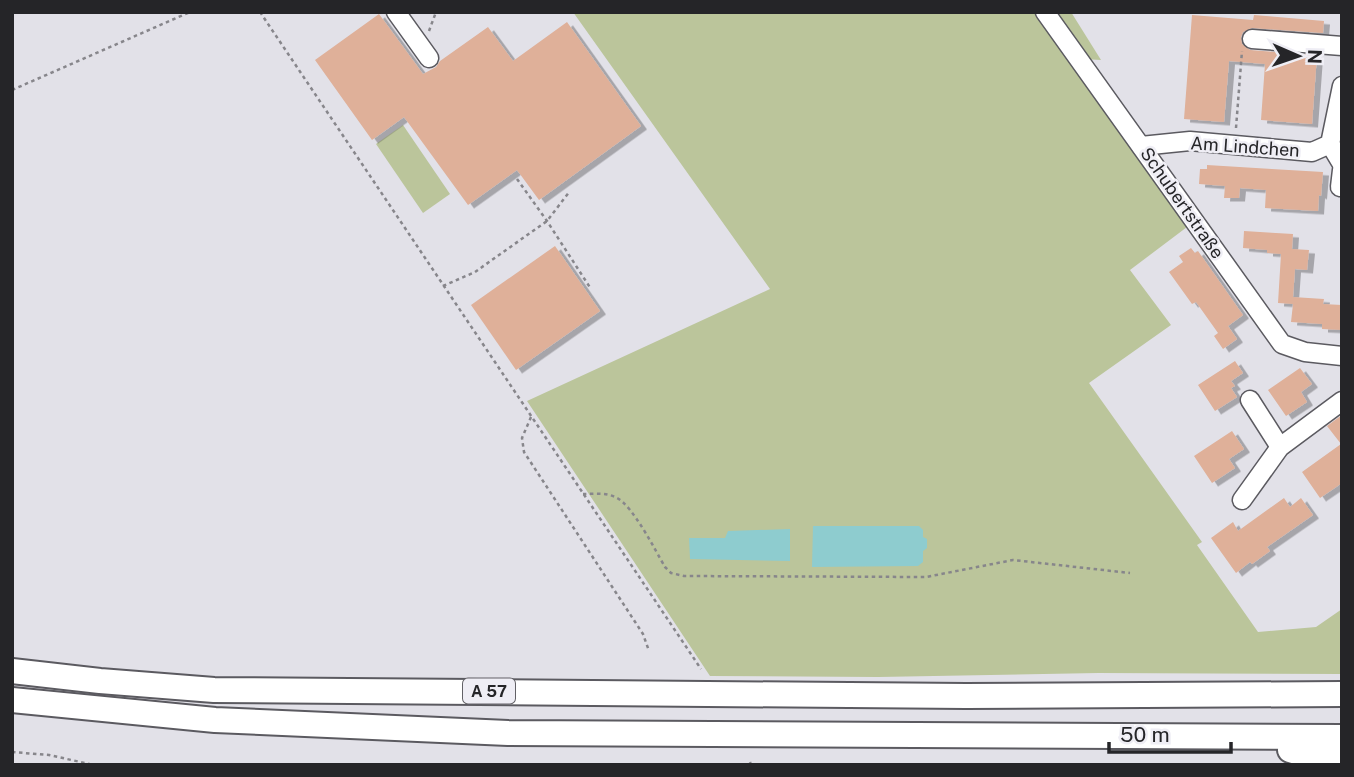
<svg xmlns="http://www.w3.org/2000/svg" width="1354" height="777" viewBox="0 0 1354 777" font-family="'Public Sans',sans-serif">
	<defs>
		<filter id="shadow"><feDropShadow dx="6" dy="3.5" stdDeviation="0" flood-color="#0004"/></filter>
	</defs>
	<rect width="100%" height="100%" fill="#e2e1e8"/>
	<g fill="#bbc59b">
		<polygon points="573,12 1040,12 1191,224 1130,270 1171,325 1089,383 1202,542 1197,545 1258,632 1316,627 1342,609 1342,674 1098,673 878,677 710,676 527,401 770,289"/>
		<polygon points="1050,12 1071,12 1101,60 1083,59"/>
		<polygon points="403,125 450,194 423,213 376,144"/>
	</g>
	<g fill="#8ecccf">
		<polygon points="813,526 919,526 923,530 923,537 927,539 927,548 923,551 923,562 918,566 812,567"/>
		<polygon points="790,529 790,561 690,559 689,538 725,538 728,531"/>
	</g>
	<g fill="#dfb099" filter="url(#shadow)">
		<polygon points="379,14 423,74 436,67 440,61 488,27 513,61 567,22 641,126 539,200 517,170 468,205 404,117 372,140 315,60"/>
		<polygon points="1192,15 1253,20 1254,15 1324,21 1323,33 1252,28 1243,32 1241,37 1242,44 1250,50 1317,55 1312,124 1261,120 1265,64 1229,61 1224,122 1184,119"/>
		<polygon points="1207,165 1323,172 1321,196 1319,195 1318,211 1265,208 1266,190 1240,188 1239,198 1224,198 1225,186 1199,184 1200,169 1207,169"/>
		<polygon points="1244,231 1293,234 1292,249 1309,250 1307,270 1295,269 1293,297 1324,299 1323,304 1342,305 1342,330 1322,329 1322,324 1291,322 1293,304 1278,303 1281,254 1267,253 1267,250 1243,248"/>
		<polygon points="555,246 600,311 516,370 471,305"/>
		<polygon points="1191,248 1195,253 1198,251 1243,315 1228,326 1237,339 1223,349 1214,336 1218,333 1196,302 1192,304 1169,272 1183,262 1179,256"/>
		<polygon points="1235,361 1243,373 1231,381 1235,386 1231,388 1237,397 1215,411 1198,385"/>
		<polygon points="1300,368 1312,384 1301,392 1307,402 1286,416 1268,390"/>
		<polygon points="1342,415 1342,483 1320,498 1302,472 1341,444 1327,426"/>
		<polygon points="1232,431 1244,449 1229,459 1235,468 1212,483 1194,456"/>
		<polygon points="1284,498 1290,507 1301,498 1313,515 1267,547 1270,551 1252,564 1250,562 1236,573 1211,538 1233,522 1238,531"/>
	</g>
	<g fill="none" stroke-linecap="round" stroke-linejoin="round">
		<g stroke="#5b5a60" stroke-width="21">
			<g id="minor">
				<polyline points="396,12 429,58"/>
				<polyline points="1045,12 1282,344 1305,352 1342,356"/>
				<polyline points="1252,39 1342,46"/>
				<polyline points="1330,144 1342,164"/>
				<polyline points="1141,146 1190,141 1312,152 1330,144 1342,86"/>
				<polyline points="1342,170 1340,187 1342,187"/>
				<polyline points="1250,400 1280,447"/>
				<polyline points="1242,500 1280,447 1342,401"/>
			</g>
		</g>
		<g stroke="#5b5a60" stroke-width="28">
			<g id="highway">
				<polyline points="12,671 100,681 214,690 966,696 1342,694"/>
				<polyline points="12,700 215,720 508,733 1342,737"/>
				<polyline points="1290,750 1303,754 1342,755"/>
			</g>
		</g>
		<g stroke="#87868b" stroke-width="2.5" stroke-dasharray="3.5 3.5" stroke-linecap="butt">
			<polyline points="260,12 701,669"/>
			<polyline points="429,31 436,12"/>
			<polyline points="12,90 190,12"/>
			<polyline points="1236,128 1242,51"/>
			<polyline points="517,179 547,221 591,289"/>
			<polyline points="443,286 475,272 547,221 570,191"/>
			<polyline points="531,417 522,438 524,452 643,634 649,651"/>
			<path d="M 583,494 C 594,494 607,492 617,498 C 633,506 655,550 665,567 L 671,573 L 684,576 L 926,577 L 1013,560 L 1130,573"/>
			<polyline points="12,752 49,755 94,765"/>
			<polyline points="750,762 751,765"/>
		</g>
		<use href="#minor" stroke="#fff" stroke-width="18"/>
		<use href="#highway" stroke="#fff" stroke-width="24"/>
	</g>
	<g text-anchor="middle" stroke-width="5" stroke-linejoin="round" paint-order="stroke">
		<rect fill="#efeef5" stroke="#626166" stroke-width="2" x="463" y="678.5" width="52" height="25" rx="5"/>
		<g font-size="16" font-weight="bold" fill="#252528">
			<text x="489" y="697">A 57</text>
		</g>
		<g font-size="18" fill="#252528" stroke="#efeef5">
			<text transform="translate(1245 147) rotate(4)" y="6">Am Lindchen</text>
			<text transform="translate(1182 203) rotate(55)" y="6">Schubertstraße</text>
		</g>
	</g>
	<rect width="1354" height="777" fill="none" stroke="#252528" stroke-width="28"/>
	<g transform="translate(1298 56) rotate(92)" stroke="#efeef5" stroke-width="5" paint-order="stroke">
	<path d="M0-5L12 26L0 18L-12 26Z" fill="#252528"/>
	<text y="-10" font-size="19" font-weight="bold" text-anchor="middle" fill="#252528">N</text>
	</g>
	<path d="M1109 742v10h122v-10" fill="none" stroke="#252528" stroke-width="3.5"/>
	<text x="1120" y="742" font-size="21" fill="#252528" stroke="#efeef5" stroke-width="5" paint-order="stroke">50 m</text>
</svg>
